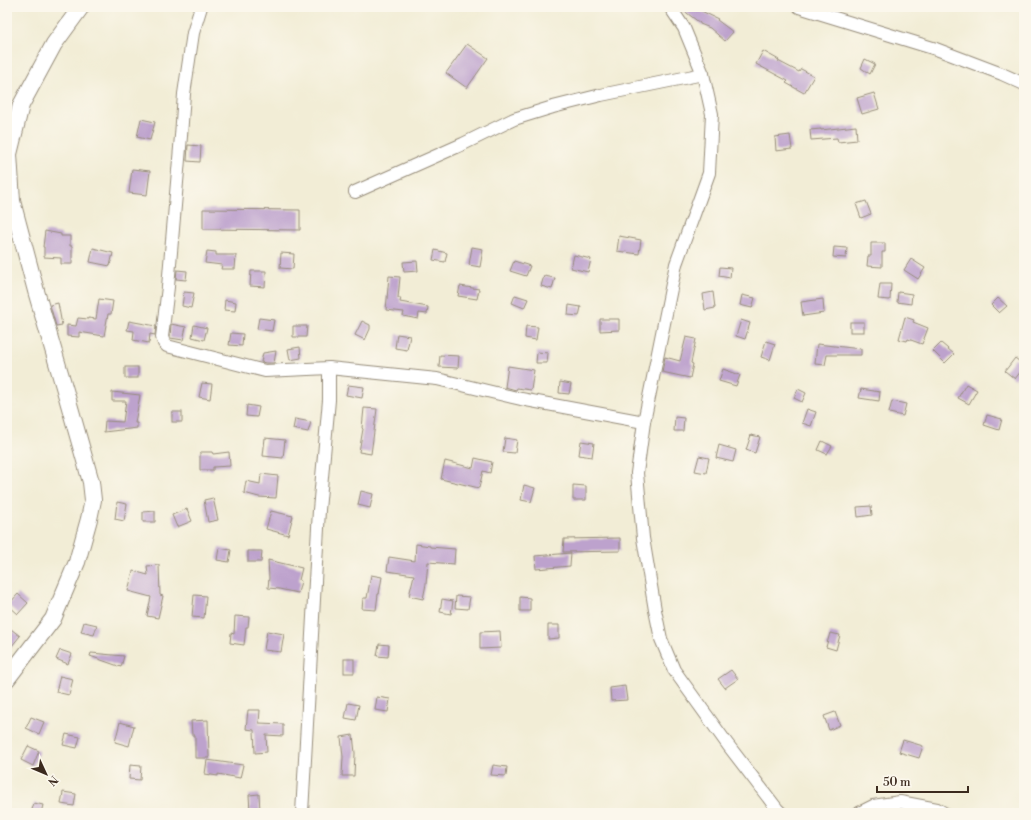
<svg xmlns="http://www.w3.org/2000/svg" width="1031" height="820" viewBox="0 0 1031 820" font-family="'Libre Bodoni',serif">
	<rect width="100%" height="100%" fill="#fbf7ec"/>
	<filter id="ink" filterUnits="userSpaceOnUse"><feTurbulence type="fractalNoise" baseFrequency=".025" numOctaves="2"/><feDisplacementMap in="SourceGraphic" scale="8" xChannelSelector="R" yChannelSelector="G"/><feConvolveMatrix kernelMatrix="1 2 1 2 8 2 1 2 1" color-interpolation-filters="sRGB"/></filter>
	<filter id="wash" filterUnits="userSpaceOnUse"><feTurbulence type="fractalNoise" baseFrequency=".012" numOctaves="4" result="noise"/><feDisplacementMap in="SourceGraphic" scale="16" xChannelSelector="R" yChannelSelector="G"/><feGaussianBlur stdDeviation="0.9" result="paint"/><feColorMatrix in="noise" values="0 0 0 0 0 0 0 0 0 0 0 0 0 0 0 0 0 1.4 0 .05"/><feComposite in="paint" operator="in"/></filter>
	<g filter="url(#wash)">
		<rect width="100%" height="100%" fill="#f2edd6"/>
		<g id="blocks">
			<g fill="#bda2cd">
				<polygon points="679,7 693,7 718,19 717,20 733,32 725,41 710,28 700,24 700,23"/>
				<polygon points="467,44 488,58 467,88 446,73"/>
				<polygon points="763,51 779,60 778,61 799,72 801,69 814,76 804,93 786,83 788,81 756,64"/>
				<polygon points="865,59 875,64 870,74 861,68"/>
				<polygon points="874,93 879,109 862,114 857,98"/>
				<polygon points="141,119 155,122 150,140 137,137"/>
				<polygon points="856,126 857,140 838,142 837,138 811,140 810,130 821,129 821,130"/>
				<polygon points="790,135 792,149 776,151 775,137"/>
				<polygon points="188,145 201,146 200,162 187,161"/>
				<polygon points="132,169 150,171 147,195 129,193"/>
				<polygon points="866,201 871,214 861,218 856,204"/>
				<polygon points="203,209 300,210 300,230 203,229"/>
				<polygon points="45,231 61,234 61,236 70,236 70,246 72,246 72,264 61,264 61,258 44,257 44,247 43,247"/>
				<polygon points="619,236 641,240 639,254 617,251"/>
				<polygon points="871,243 885,243 885,252 882,252 882,267 867,266 868,256 871,256"/>
				<polygon points="472,247 483,249 480,267 469,265"/>
				<polygon points="834,247 847,248 846,258 833,257"/>
				<polygon points="93,248 113,253 110,266 90,262"/>
				<polygon points="435,250 447,253 445,262 433,260"/>
				<polygon points="207,251 216,252 216,255 236,255 235,269 221,269 222,265 205,263"/>
				<polygon points="281,253 294,254 293,269 280,268"/>
				<polygon points="574,255 591,259 588,272 571,268"/>
				<polygon points="911,259 925,268 918,279 904,270"/>
				<polygon points="417,261 418,271 404,272 403,262"/>
				<polygon points="514,261 530,266 526,276 510,271"/>
				<polygon points="720,267 731,268 730,278 719,276"/>
				<polygon points="177,270 187,271 186,280 176,279"/>
				<polygon points="251,271 266,271 265,287 250,286"/>
				<polygon points="389,276 400,277 398,298 401,298 400,302 428,307 427,314 419,313 418,319 403,316 404,312 386,310"/>
				<polygon points="544,276 555,278 552,289 541,286"/>
				<polygon points="880,284 891,284 890,300 878,299"/>
				<polygon points="460,286 479,289 477,299 458,296"/>
				<polygon points="184,292 194,293 191,308 182,306"/>
				<polygon points="713,292 715,308 705,310 703,294"/>
				<polygon points="898,292 912,294 911,304 897,302"/>
				<polygon points="515,295 528,299 524,308 512,303"/>
				<polygon points="742,295 755,298 752,308 740,305"/>
				<polygon points="998,298 1007,306 999,313 991,305"/>
				<polygon points="99,299 113,301 111,314 108,314 104,336 79,332 79,337 67,336 67,325 76,326 78,318 88,319 88,318 96,319"/>
				<polygon points="823,299 824,313 803,316 801,302"/>
				<polygon points="225,300 236,302 235,311 224,310"/>
				<polygon points="58,303 62,325 56,326 50,305"/>
				<polygon points="569,305 581,307 579,316 568,315"/>
				<polygon points="905,317 914,320 913,322 928,328 922,344 908,339 907,341 899,339"/>
				<polygon points="259,318 274,320 272,331 257,329"/>
				<polygon points="600,319 619,319 619,330 600,331"/>
				<polygon points="741,320 750,323 745,339 736,336"/>
				<polygon points="129,321 156,326 155,335 150,334 149,343 133,340 134,331 127,330"/>
				<polygon points="362,321 370,325 370,329 365,340 355,335"/>
				<rect x="850" y="322" width="14" height="10"/>
				<polygon points="171,324 186,327 183,340 170,338"/>
				<polygon points="194,325 207,328 204,340 192,337"/>
				<polygon points="293,326 307,326 306,337 293,337"/>
				<polygon points="526,326 538,327 536,340 525,338"/>
				<polygon points="231,333 243,334 242,346 229,345"/>
				<polygon points="397,334 410,336 407,350 395,348"/>
				<polygon points="686,337 696,339 691,363 693,364 690,378 662,372 665,357 680,361"/>
				<polygon points="766,341 775,344 770,360 761,357"/>
				<polygon points="941,343 954,354 945,363 933,351"/>
				<polygon points="817,344 861,349 861,355 827,355 825,365 815,364"/>
				<polygon points="300,347 301,358 290,360 288,349"/>
				<polygon points="276,351 274,363 266,363 261,362 263,353"/>
				<polygon points="537,352 548,353 547,363 536,363"/>
				<polygon points="440,355 459,356 458,368 439,367"/>
				<polygon points="1015,358 1024,365 1024,367 1015,379 1005,371"/>
				<polygon points="508,366 534,370 531,390 517,388 516,390 505,387"/>
				<rect x="125" y="367" width="13" height="11"/>
				<polygon points="723,369 740,375 736,386 719,381"/>
				<polygon points="560,382 571,384 569,394 559,393"/>
				<polygon points="202,383 212,384 210,399 199,397"/>
				<polygon points="966,384 977,390 969,404 958,398"/>
				<polygon points="348,385 364,387 362,398 346,395"/>
				<polygon points="798,389 806,393 802,402 794,398"/>
				<polygon points="861,389 880,392 879,401 859,398"/>
				<polygon points="112,392 140,395 135,423 137,423 137,428 104,432 105,421 123,422 126,401 112,401"/>
				<polygon points="892,401 906,404 903,416 889,413"/>
				<polygon points="247,405 259,407 257,417 246,416"/>
				<polygon points="364,408 377,409 371,454 359,452 363,429 362,428"/>
				<polygon points="807,409 816,412 811,426 802,423"/>
				<rect x="172" y="412" width="10" height="10"/>
				<polygon points="987,415 1002,419 999,430 984,425"/>
				<polygon points="675,417 684,418 683,431 674,431"/>
				<polygon points="295,419 311,422 308,432 293,429"/>
				<polygon points="751,435 760,437 755,453 746,450"/>
				<polygon points="265,438 285,440 283,458 263,456"/>
				<polygon points="505,438 517,440 515,453 503,452"/>
				<polygon points="581,441 594,443 592,457 579,455"/>
				<polygon points="822,441 832,446 827,454 818,450"/>
				<polygon points="719,445 736,450 733,462 716,458"/>
				<polygon points="200,452 212,452 213,454 229,452 230,466 213,467 213,470 200,470"/>
				<polygon points="699,456 709,458 706,473 695,471"/>
				<polygon points="475,458 492,462 490,473 483,471 479,488 441,479 445,461 473,468"/>
				<polygon points="261,474 278,476 276,498 259,497 244,493 246,481 260,484"/>
				<polygon points="524,485 535,488 531,502 521,500"/>
				<polygon points="573,485 586,486 586,500 573,500"/>
				<polygon points="361,491 373,494 370,508 358,505"/>
				<polygon points="213,498 218,520 208,522 204,500"/>
				<polygon points="117,502 127,504 124,521 115,519"/>
				<polygon points="871,506 872,515 858,517 857,507"/>
				<polygon points="187,509 192,521 177,527 172,515"/>
				<polygon points="155,511 155,522 143,522 143,512"/>
				<polygon points="271,511 293,516 288,535 266,529"/>
				<polygon points="620,538 620,551 563,552 564,539"/>
				<polygon points="416,544 430,546 430,547 455,549 454,564 428,562 426,584 423,599 409,596 414,575 387,571 389,557 415,561"/>
				<polygon points="219,548 231,550 229,562 217,560"/>
				<polygon points="248,551 262,551 261,562 248,562"/>
				<polygon points="571,553 570,566 536,569 535,556"/>
				<polygon points="268,560 302,568 299,580 301,581 298,593 279,589 268,588 269,578"/>
				<polygon points="159,565 160,595 163,596 158,618 147,616 151,597 128,591 133,571 148,575 147,566"/>
				<polygon points="371,575 382,577 379,594 378,594 376,610 362,609 363,598 367,598"/>
				<polygon points="18,594 28,603 18,614 8,605"/>
				<polygon points="194,595 206,596 204,618 192,617"/>
				<polygon points="456,596 470,597 468,609 455,608"/>
				<polygon points="520,597 530,598 530,611 520,611"/>
				<polygon points="442,599 453,601 451,614 440,612"/>
				<polygon points="235,616 249,617 248,627 246,627 244,645 230,643 231,633 234,634"/>
				<polygon points="84,622 97,625 94,635 81,632"/>
				<polygon points="548,625 559,625 559,638 548,639"/>
				<polygon points="7,626 20,636 7,652"/>
				<polygon points="267,631 284,634 281,652 264,650"/>
				<polygon points="500,631 501,648 480,649 480,632"/>
				<polygon points="830,633 840,635 836,650 826,647"/>
				<polygon points="379,644 389,645 388,657 377,656"/>
				<polygon points="60,650 72,654 68,664 56,659"/>
				<polygon points="91,653 124,656 121,667 90,656"/>
				<rect x="344" y="659" width="10" height="14"/>
				<polygon points="731,670 738,679 725,688 718,679"/>
				<polygon points="60,676 73,679 69,695 56,692"/>
				<polygon points="625,686 627,700 611,701 610,688"/>
				<polygon points="377,697 390,699 388,712 375,710"/>
				<polygon points="348,703 359,705 356,720 345,718"/>
				<polygon points="248,710 260,710 259,723 283,724 283,736 266,735 267,752 255,753 254,730 246,729"/>
				<polygon points="835,712 840,725 829,730 824,716"/>
				<polygon points="31,717 44,722 39,734 26,728"/>
				<polygon points="208,720 209,758 195,758 195,735 192,735 191,721"/>
				<polygon points="120,722 134,726 129,746 115,742"/>
				<polygon points="66,734 80,737 77,748 63,745"/>
				<polygon points="353,735 355,753 354,776 342,776 343,757 341,737"/>
				<polygon points="903,740 923,746 919,758 899,752"/>
				<polygon points="28,746 39,751 33,766 21,760"/>
				<polygon points="207,760 243,765 240,778 218,774 218,776 205,774"/>
				<polygon points="130,765 141,766 140,780 129,779"/>
				<polygon points="493,765 507,767 506,776 491,775"/>
				<polygon points="63,792 76,794 74,806 61,804"/>
				<polygon points="259,794 260,811 250,811 249,795"/>
				<polygon points="34,803 43,805 41,813 31,813"/>
			</g>
		</g>
	</g>
	<g filter="url(#ink)">
		<use href="#blocks" fill-opacity="0" stroke="#968c7a" stroke-width="1"/>
		<g fill="none" stroke-linecap="round" stroke-linejoin="round">
			<g stroke="#968c7a" stroke-width="14">
				<g id="street">
					<polyline points="201,7 193,33 184,94 181,136 168,287 162,337 164,343 167,346 265,371 329,368 437,379 521,399 644,422"/>
					<polyline points="670,7 684,28 703,74 712,114 709,173 676,264 644,422 637,473 643,538 655,610 661,639 674,670 728,745 777,809 781,813"/>
					<polyline points="799,7 936,49 1002,74 1024,84"/>
					<polyline points="355,192 463,144 514,119 553,107 601,95 703,74"/>
					<polyline points="302,813 319,510 329,400 329,368"/>
					<polyline points="859,813 873,806 900,802 937,809 944,813"/>
				</g>
			</g>
			<g stroke="#968c7a" stroke-width="18">
				<polyline id="secondary" points="7,679 53,619 77,562 89,519 93,500 91,482 67,397 36,291 12,201 9,154 21,105 54,44 81,7"/>
			</g>
			<use href="#street" stroke="#fff" stroke-width="12"/>
			<use href="#secondary" stroke="#fff" stroke-width="16"/>
		</g>
	</g>
	<rect width="1031" height="820" fill="none" stroke="#fbf7ec" stroke-width="24"/>
	<g transform="translate(46 774) rotate(134)" stroke="#fbf7ec" stroke-width="3" paint-order="stroke">
	<path d="M0-3L7 15L0 10L-7 15Z" fill="#3b2a1e"/>
	<text y="-6" font-size="11" font-weight="bold" text-anchor="middle" fill="#3b2a1e">N</text>
	</g>
	<path d="M877 786v6h91v-6" fill="none" stroke="#3b2a1e" stroke-width="2"/>
	<text x="883" y="786" font-size="12" fill="#3b2a1e" stroke="#fbf7ec" stroke-width="3" paint-order="stroke">50 m</text>
</svg>
